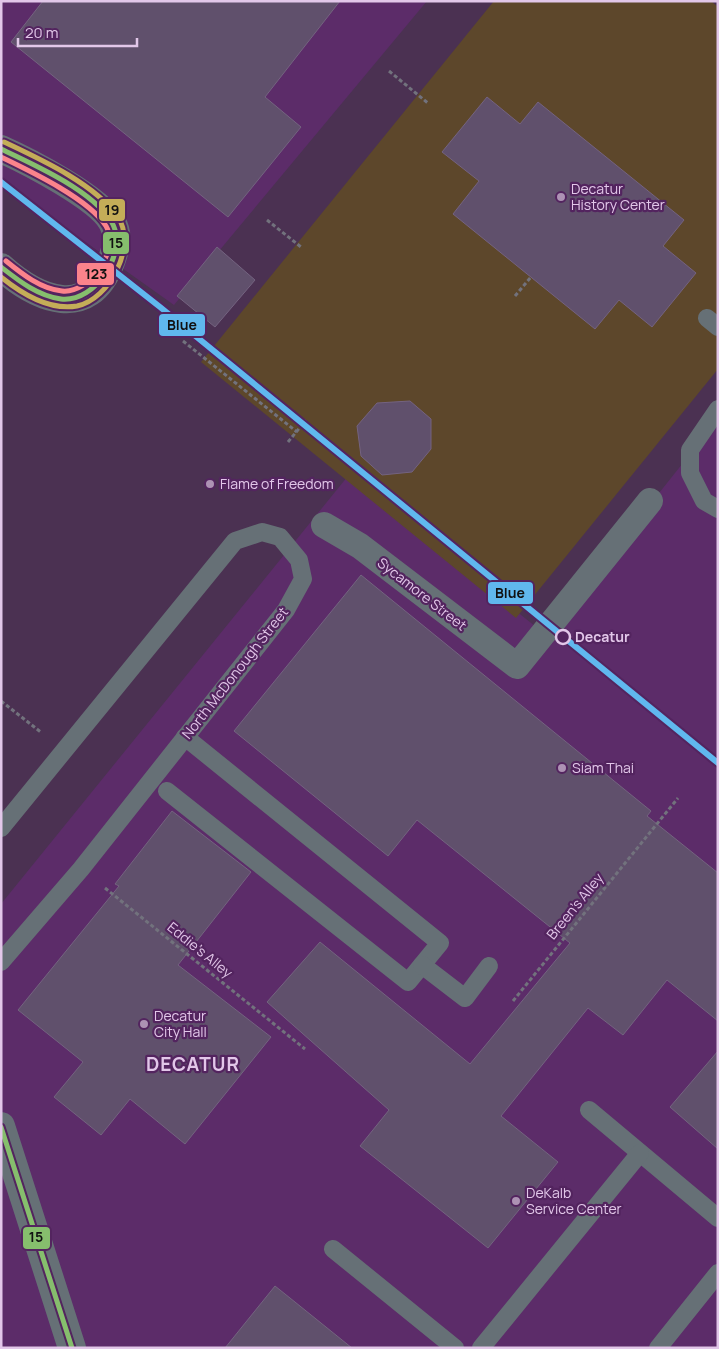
<svg xmlns="http://www.w3.org/2000/svg" width="719" height="1349" viewBox="0 0 719 1349" font-family="Manrope,sans-serif">
	<rect width="100%" height="100%" fill="#4b3152"/>
	<g fill="#5c2c69">
		<polygon points="1,1 427,1 174,305 1,182"/>
		<polygon points="718,419 718,1348 1,1348 1,904 348,476 546,635"/>
	</g>
	<polygon fill="#5d472b" points="494,1 711,1 718,7 718,369 516,618 201,362"/>
	<g fill="#60506c" stroke="#746380">
		<polygon points="43,1 340,1 265,97 301,127 228,217 11,42"/>
		<polygon points="487,97 520,124 538,102 684,220 663,246 696,273 652,327 619,300 595,329 453,214 479,181 442,152"/>
		<polygon points="217,247 255,280 215,327 177,296"/>
		<polygon points="410,401 431,419 431,449 412,472 382,475 361,456 357,426 377,403"/>
		<polygon points="361,575 651,811 647,816 718,873 718,1021 667,980 623,1035 588,1008 501,1116 558,1162 488,1248 360,1146 389,1110 267,1002 320,942 470,1064 570,943 417,820 388,856 234,731"/>
		<polygon points="172,811 251,872 178,965 271,1037 185,1144 130,1099 101,1135 54,1097 83,1062 18,1010 119,886 115,884"/>
		<polygon points="718,1051 718,1149 670,1107"/>
		<polygon points="275,1286 290,1298 352,1348 225,1348"/>
	</g>
	<g fill="none" stroke-linecap="round" stroke-linejoin="round">
		<g stroke="#72727d" stroke-width="3" stroke-dasharray="4 2.5" stroke-linecap="butt">
			<polyline points="389,71 429,104"/>
			<polyline points="267,220 301,247"/>
			<polyline points="515,296 531,277"/>
			<polyline points="183,341 297,432"/>
			<polyline points="288,442 306,420"/>
			<polyline points="1,701 42,733"/>
			<polyline points="105,888 305,1049"/>
			<polyline points="513,1001 678,798"/>
		</g>
		<g stroke="#667076" stroke-width="18">
			<polyline points="707,318 718,327"/>
			<polyline points="718,409 690,450 690,473 704,501 718,509"/>
			<polyline points="167,791 408,982 440,943 185,737"/>
			<polyline points="1,828 235,541 262,532 280,537 299,560 303,579 286,610 81,869 1,962"/>
			<polyline points="422,965 465,998 489,966"/>
			<polyline points="589,1110 718,1218"/>
			<polyline points="333,1249 455,1348"/>
			<polyline points="481,1348 640,1153"/>
			<polyline points="658,1348 718,1273"/>
		</g>
		<polyline stroke="#667076" stroke-width="26" points="324,525 360,546 517,666 650,501"/>
		<path stroke="#667076" stroke-width="28" d="M 1,149 C 28,161 99,198 112,222 C 120,236 116,248 111,262 C 89,321 38,300 1,267"/>
		<polyline stroke="#667076" stroke-width="28" points="1,1126 72,1348"/>
		<g stroke="#53245f" stroke-width="9">
			<g id="bus-1">
				<path d="M 1,149 C 35,165 91,190 111,221 C 130,250 96,303 61,299 C 38,296 19,281 1,267"/>
				<polyline points="1,1127 72,1348"/>
			</g>
		</g>
		<g stroke="#53245f" stroke-width="9">
			<path id="bus-2" d="M 1,157 C 30,171 89,199 106,226 C 120,250 90,294 62,291 C 41,289 22,274 6,261"/>
		</g>
		<g stroke="#53245f" stroke-width="9">
			<path id="bus-3" d="M 1,277 C 22,294 49,311 77,306 C 110,299 137,246 118,217 C 95,184 40,159 4,142"/>
		</g>
		<use href="#bus-1" stroke="#86be6d" stroke-width="5"/>
		<use href="#bus-2" stroke="#fb838b" stroke-width="5"/>
		<use href="#bus-3" stroke="#c4ad58" stroke-width="5"/>
		<g stroke="#53245f" stroke-width="10">
			<polyline id="metro-1" points="1,182 160,307 718,763"/>
		</g>
		<use href="#metro-1" stroke="#60b8ee" stroke-width="6"/>
	</g>
	<g fill="#ad92b4" stroke="#53245f" stroke-width="2">
		<circle cx="561" cy="197" r="5"/>
		<circle cx="210" cy="484" r="5"/>
		<circle cx="562" cy="768" r="5"/>
		<circle cx="144" cy="1024" r="5"/>
		<circle cx="516" cy="1201" r="5"/>
	</g>
	<circle fill="#53245f" stroke="#e2c7e9" stroke-width="2.5" cx="563" cy="637" r="7"/>
	<g text-anchor="middle" stroke-width="4.5" stroke-linejoin="round" paint-order="stroke">
		<g font-size="14" fill="#e2c7e9" stroke="#53245f" text-anchor="start">
			<text x="571" y="194">Decatur<tspan x="571" dy="16">History Center</tspan></text>
			<text x="220" y="489">Flame of Freedom</text>
			<text x="572" y="773">Siam Thai</text>
			<text x="154" y="1021">Decatur<tspan x="154" dy="16">City Hall</tspan></text>
			<text x="526" y="1198">DeKalb<tspan x="526" dy="16">Service Center</tspan></text>
		</g>
		<g font-size="14" fill="#e2c7e9" stroke="#53245f">
			<text transform="translate(422 594) rotate(38)" y="5">Sycamore Street</text>
			<text transform="translate(235 673) rotate(-52)" y="5">North McDonough Street</text>
			<text transform="translate(575 906) rotate(-51)" y="5">Breen's Alley</text>
			<text transform="translate(200 950) rotate(39)" y="5">Eddie's Alley</text>
		</g>
		<g font-size="14" font-weight="bold" fill="#e2c7e9" stroke="#53245f" text-anchor="start">
			<text x="575" y="642">Decatur</text>
		</g>
		<g font-size="19" font-weight="bold" letter-spacing="1" fill="#e2c7e9" stroke="#53245f">
			<text x="193" y="1071">DECATUR</text>
		</g>
	</g>
	<g stroke="#53245f" stroke-width="2">
		<rect x="98" y="198" width="28" height="24" rx="5" fill="#c4ad58"/>
		<rect x="102" y="231" width="28" height="24" rx="5" fill="#86be6d"/>
		<rect x="76" y="262" width="39" height="24" rx="5" fill="#fb838b"/>
		<rect x="158" y="313" width="48" height="24" rx="5" fill="#60b8ee"/>
		<rect x="487" y="581" width="47" height="24" rx="5" fill="#60b8ee"/>
		<rect x="22" y="1226" width="29" height="24" rx="5" fill="#86be6d"/>
	</g>
	<g font-size="14" text-anchor="middle" font-weight="bold" fill="#111">
		<text x="112" y="215">19</text>
		<text x="116" y="248">15</text>
		<text x="96" y="279">123</text>
		<text x="182" y="330">Blue</text>
		<text x="510" y="598">Blue</text>
		<text x="36" y="1242">15</text>
	</g>
	<rect width="719" height="1349" fill="none" stroke="#e2c7e9" stroke-width="5"/>
	<path d="M18 38v8h119v-8" fill="none" stroke="#e2c7e9" stroke-width="2.5"/>
	<text x="25" y="38" font-size="15" fill="#e2c7e9" stroke="#53245f" stroke-width="4" paint-order="stroke">20 m</text>
</svg>
